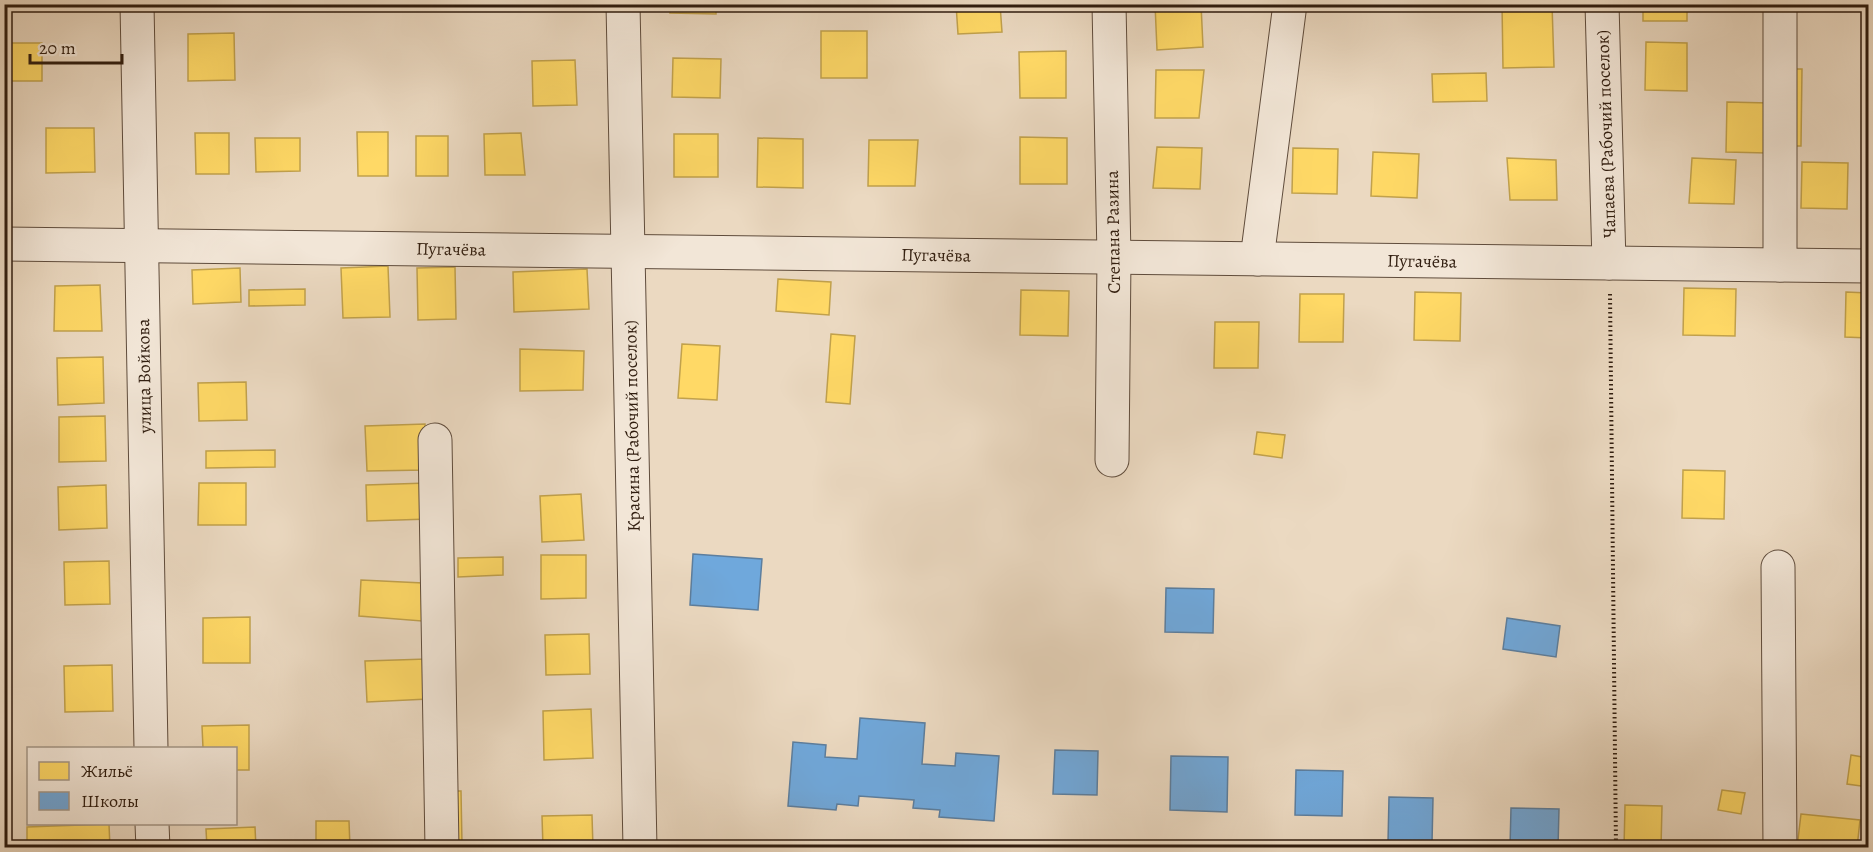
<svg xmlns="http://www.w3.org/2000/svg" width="1873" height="852" viewBox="0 0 1873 852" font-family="Alegreya,serif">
	<rect width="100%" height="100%" fill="#ebd9c1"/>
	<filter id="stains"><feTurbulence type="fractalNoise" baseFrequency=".00333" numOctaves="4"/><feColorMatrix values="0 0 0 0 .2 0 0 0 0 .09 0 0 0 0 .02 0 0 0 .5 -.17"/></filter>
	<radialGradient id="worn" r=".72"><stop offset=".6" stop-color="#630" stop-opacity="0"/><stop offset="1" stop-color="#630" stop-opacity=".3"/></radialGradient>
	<g fill="#ffd966" stroke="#c1a14c" stroke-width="1.5">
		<polygon points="671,4 716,4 716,14 670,13"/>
		<polygon points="956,4 1000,4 1002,32 958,34"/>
		<polygon points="1155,4 1201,4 1203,47 1157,50"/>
		<polygon points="1502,4 1552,4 1554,67 1503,68"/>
		<rect x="1643" y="4" width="44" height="17"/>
		<rect x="821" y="31" width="46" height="47"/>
		<polygon points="234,33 235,80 188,81 188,34"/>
		<polygon points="1646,42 1687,43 1687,91 1645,90"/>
		<rect x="4" y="43" width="38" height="38"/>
		<polygon points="1066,51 1066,98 1020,98 1019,52"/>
		<polygon points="673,58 721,59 720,98 672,97"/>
		<polygon points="575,60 577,105 533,106 532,61"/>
		<polygon points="1790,69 1802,69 1801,146 1789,146"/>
		<polygon points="1156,70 1204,70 1199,118 1155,118"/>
		<polygon points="1486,73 1487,101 1433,102 1432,74"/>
		<polygon points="1727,102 1769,103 1767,153 1726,152"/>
		<polygon points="46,128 94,128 95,172 46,173"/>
		<polygon points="357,132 388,132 388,176 358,176"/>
		<polygon points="195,133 229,133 229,174 196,174"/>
		<polygon points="521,133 525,175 485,175 484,134"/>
		<rect x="674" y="134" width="44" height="43"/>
		<rect x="416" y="136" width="32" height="40"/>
		<polygon points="1020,137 1067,138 1067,184 1020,184"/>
		<polygon points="255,138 300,138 300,171 256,172"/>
		<polygon points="758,138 803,139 803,188 757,187"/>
		<polygon points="869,140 918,140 915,186 868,186"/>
		<polygon points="1157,147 1202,148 1200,189 1153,188"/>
		<polygon points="1293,148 1338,149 1337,194 1292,193"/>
		<polygon points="1373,152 1419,154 1417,198 1371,196"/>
		<polygon points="1507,158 1556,160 1557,200 1510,200"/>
		<polygon points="1692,158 1736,160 1734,204 1689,203"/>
		<polygon points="1802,162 1848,163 1847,209 1801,208"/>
		<polygon points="388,266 390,317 343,318 341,268"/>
		<polygon points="455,267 456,319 418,320 417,268"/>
		<polygon points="240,268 241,302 193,304 192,270"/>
		<polygon points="587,269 589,309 514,312 513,272"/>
		<polygon points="778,279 831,282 829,315 776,311"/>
		<polygon points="100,285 102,331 54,331 55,286"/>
		<polygon points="1684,288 1736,289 1735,336 1683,335"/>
		<polygon points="305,289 305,305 249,306 249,290"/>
		<polygon points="1021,290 1069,291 1068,336 1020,335"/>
		<polygon points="1415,292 1461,293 1460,341 1414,340"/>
		<polygon points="1846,292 1868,293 1868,338 1845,337"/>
		<polygon points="1300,294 1344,294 1343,342 1299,342"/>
		<polygon points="1215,322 1259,322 1258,368 1214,368"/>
		<polygon points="831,334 855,336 850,404 826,402"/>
		<polygon points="682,344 720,346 717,400 678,398"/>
		<polygon points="520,349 584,351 583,390 520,391"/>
		<polygon points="103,357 104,403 58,405 57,358"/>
		<polygon points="246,382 247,420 199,421 198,383"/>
		<polygon points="105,416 106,461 59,462 59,417"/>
		<polygon points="425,424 426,470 367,471 365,426"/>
		<polygon points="1257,432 1285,435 1282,458 1254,454"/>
		<polygon points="275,450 275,467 206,468 206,451"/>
		<polygon points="1683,470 1725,471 1724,519 1682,518"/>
		<polygon points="199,483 246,483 246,525 198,525"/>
		<polygon points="427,483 429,519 367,521 366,485"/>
		<polygon points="106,485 107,528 59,530 58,487"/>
		<polygon points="581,494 584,540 542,542 540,496"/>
		<polygon points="541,555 586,555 586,598 541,599"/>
		<polygon points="503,557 503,575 458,577 458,558"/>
		<polygon points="109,561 110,604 65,605 64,562"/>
		<polygon points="361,580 423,583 422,621 359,616"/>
		<polygon points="4,589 9,589 10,611 4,612"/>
		<polygon points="250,617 250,663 203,663 203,618"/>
		<polygon points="589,634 590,674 546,675 545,635"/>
		<polygon points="427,659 428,699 367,702 365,661"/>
		<polygon points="112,665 113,711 65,712 64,666"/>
		<polygon points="591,709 593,758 544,760 543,711"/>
		<polygon points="249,725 249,770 236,770 236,748 203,748 202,726"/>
		<polygon points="1851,755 1868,758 1868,787 1847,784"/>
		<polygon points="1722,790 1745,793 1741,814 1718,810"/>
		<polygon points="451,791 461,791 462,844 452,844"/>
		<polygon points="1625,805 1662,806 1661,848 1624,848"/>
		<polygon points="1801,814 1860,820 1857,848 1797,848"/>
		<polygon points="592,815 593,848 543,848 542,816"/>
		<polygon points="316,821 349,821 350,848 316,848"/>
		<polygon points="109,824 110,848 27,848 27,827"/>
		<polygon points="255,827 256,848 207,848 206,829"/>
	</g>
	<g fill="#6fa8dc" stroke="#5c7e9e" stroke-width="1.5">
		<polygon points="693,554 762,559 758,610 690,605"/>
		<polygon points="1166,588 1214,589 1213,633 1165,632"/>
		<polygon points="1507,618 1560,626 1556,657 1503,649"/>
		<polygon points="860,718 925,723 922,764 955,766 956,753 999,756 994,821 939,817 940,810 913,808 914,800 859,796 858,806 837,804 836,810 788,806 793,742 826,745 825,757 857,759"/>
		<polygon points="1055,750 1098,751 1097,795 1053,794"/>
		<polygon points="1171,756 1228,757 1227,812 1170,810"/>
		<polygon points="1296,770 1343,771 1342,816 1295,815"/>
		<polygon points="1389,797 1433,798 1432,844 1388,843"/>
		<polygon points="1511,808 1559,809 1558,848 1510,848"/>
	</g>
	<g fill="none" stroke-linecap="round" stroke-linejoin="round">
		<g stroke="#5f4c3c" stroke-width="35">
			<g id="minor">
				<polyline points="137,4 151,748"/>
				<polyline points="623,4 640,848"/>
				<polyline points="1109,4 1114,257 1112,460"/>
				<polyline points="1602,4 1609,263"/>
				<polyline points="1780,4 1780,265"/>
				<polyline points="4,244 1868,266"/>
				<polyline points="1257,259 1290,4"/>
				<polyline points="435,440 442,848"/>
				<polyline points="1778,567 1780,848"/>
				<polyline points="152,824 153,848"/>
			</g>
		</g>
		<polyline stroke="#301d0f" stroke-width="4" stroke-dasharray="1.5 3" stroke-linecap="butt" points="1610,294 1616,848"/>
		<use href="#minor" stroke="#f2e6d7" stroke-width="33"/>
	</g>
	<g text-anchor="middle" stroke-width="6" stroke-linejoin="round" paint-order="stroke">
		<g font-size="18" fill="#301d0f" stroke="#f2e6d7">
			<text transform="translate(1606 134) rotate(-92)" y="6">Чапаева (Рабочий поселок)</text>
			<text transform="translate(1113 232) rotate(-91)" y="6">Степана Разина</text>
			<text transform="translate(451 249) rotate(1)" y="6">Пугачёва</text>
			<text transform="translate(936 255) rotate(1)" y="6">Пугачёва</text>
			<text transform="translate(1422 261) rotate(1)" y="6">Пугачёва</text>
			<text transform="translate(144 376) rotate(-91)" y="6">улица Войкова</text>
			<text transform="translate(632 426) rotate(-91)" y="6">Красина (Рабочий поселок)</text>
		</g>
	</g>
	<rect width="1873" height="852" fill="none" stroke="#ebd9c1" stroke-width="24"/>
	<rect x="6" y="6" width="1861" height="840" fill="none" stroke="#301d0f" stroke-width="3"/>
	<rect x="12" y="12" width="1849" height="828" fill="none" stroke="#301d0f" stroke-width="1.5"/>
	<rect x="27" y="747" width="210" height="78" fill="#f2e6d7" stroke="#a49687" stroke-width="1.5"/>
	<rect x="39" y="762" width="30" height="18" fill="#ffd966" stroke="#a49687" stroke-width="1.5"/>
	<text x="81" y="777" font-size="18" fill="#301d0f">Жильё</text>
	<rect x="39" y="792" width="30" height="18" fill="#6fa8dc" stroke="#a49687" stroke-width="1.5"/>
	<text x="81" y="807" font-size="18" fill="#301d0f">Школы</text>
	<path d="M30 54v9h92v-9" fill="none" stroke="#301d0f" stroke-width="3"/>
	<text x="39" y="54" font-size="18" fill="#301d0f" stroke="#f2e6d7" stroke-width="4.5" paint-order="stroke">20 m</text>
	<rect width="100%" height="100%" filter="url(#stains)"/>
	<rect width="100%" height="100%" fill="url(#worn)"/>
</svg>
